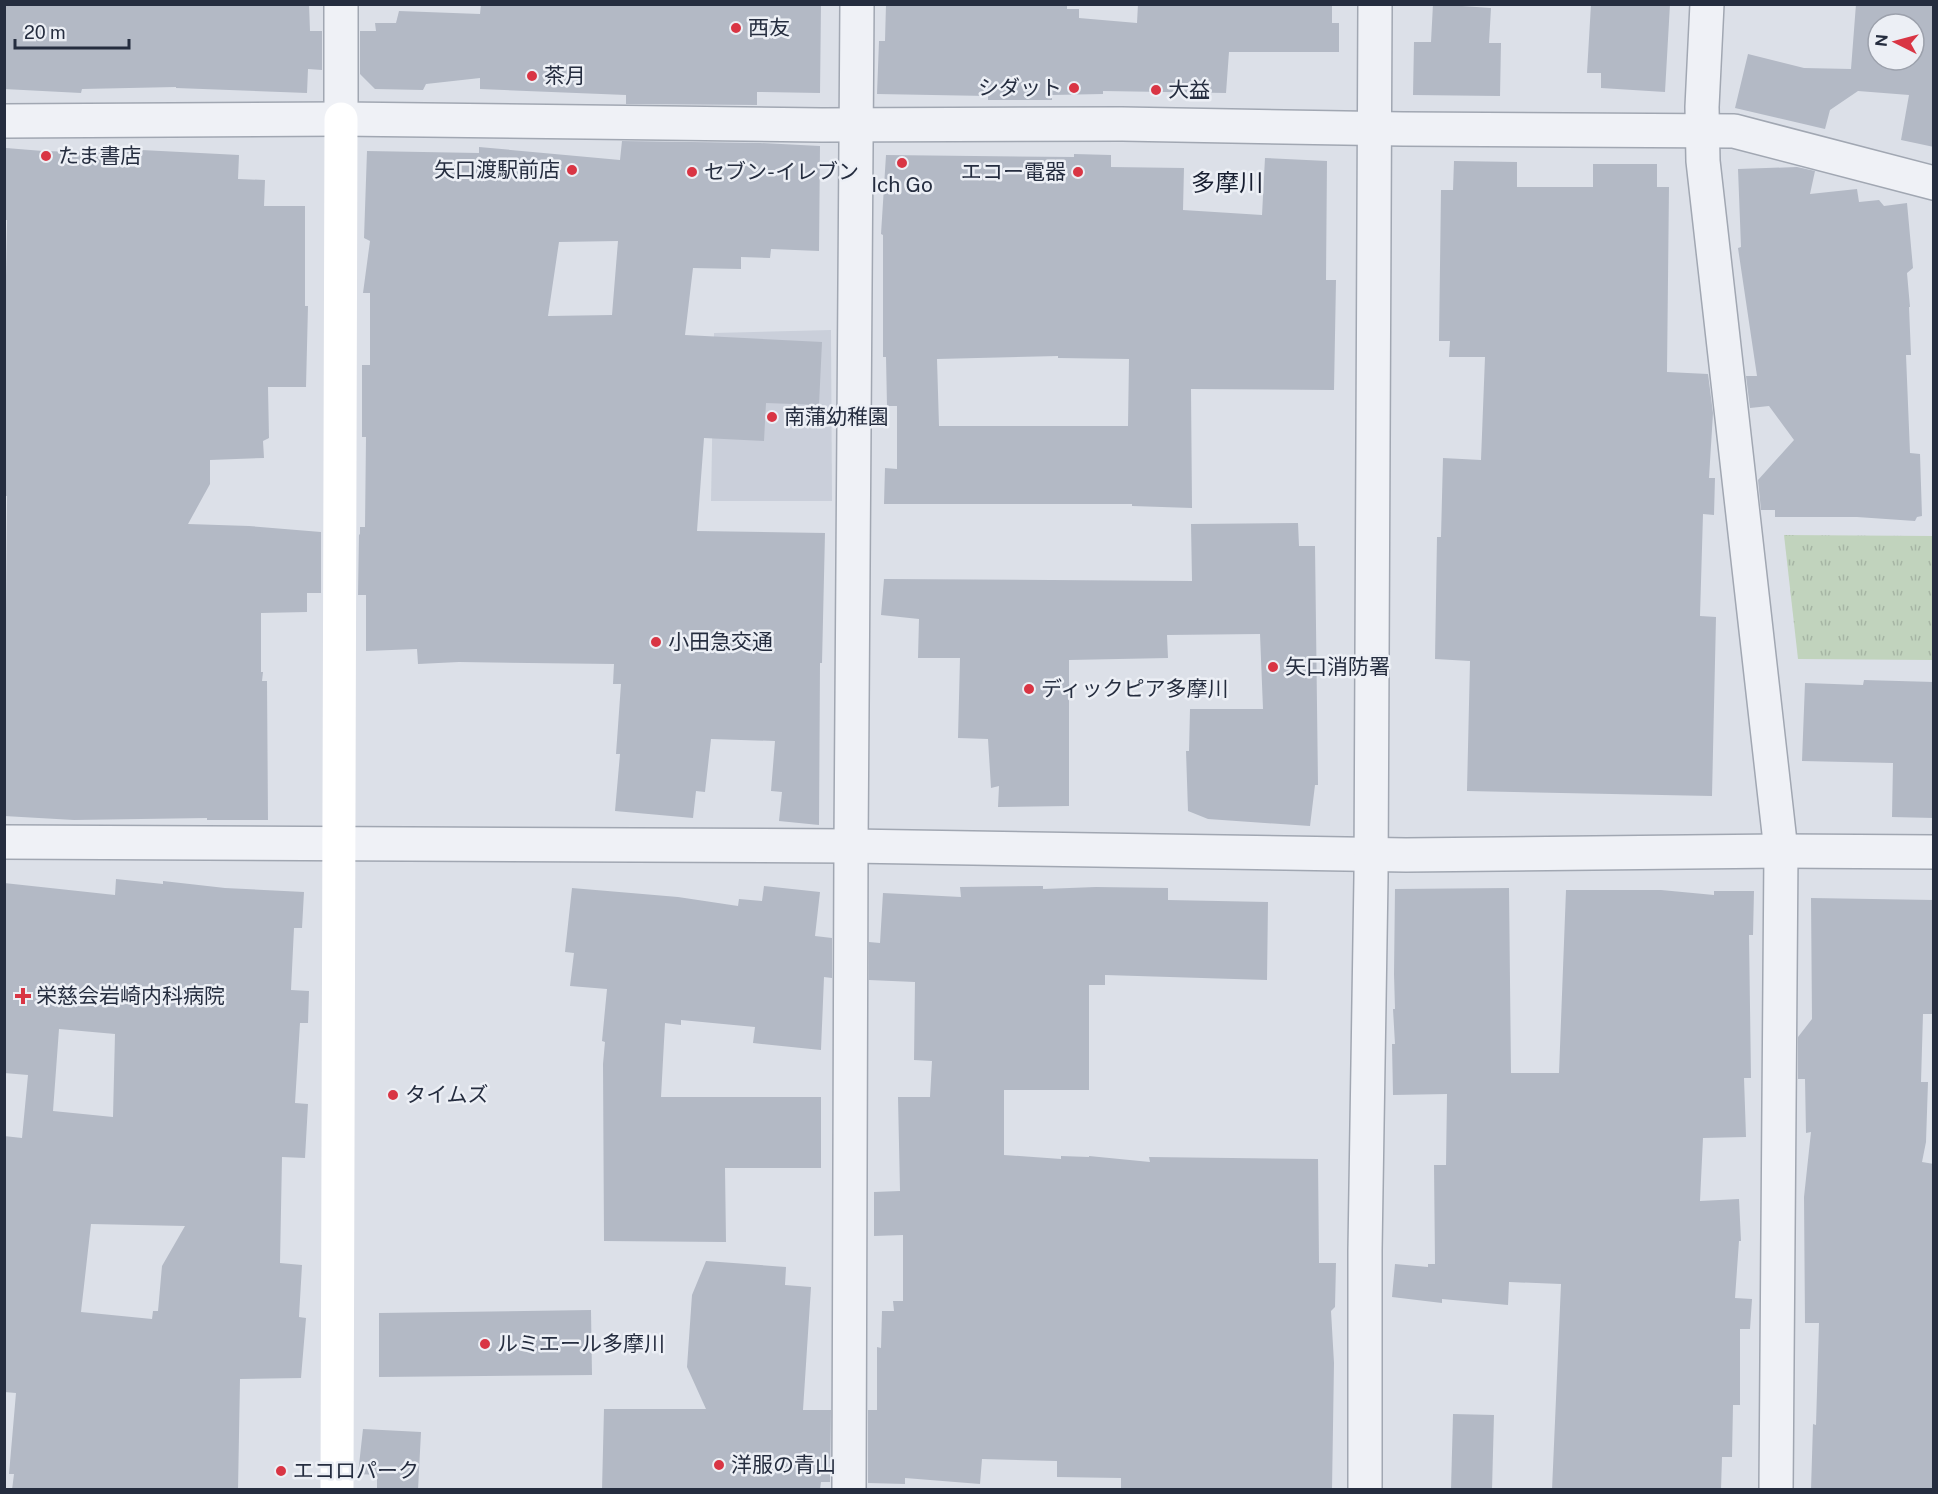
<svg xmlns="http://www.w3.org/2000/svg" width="1938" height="1494" viewBox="0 0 1938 1494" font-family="'Public Sans','Noto Sans JP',sans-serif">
	<defs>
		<pattern id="park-tufts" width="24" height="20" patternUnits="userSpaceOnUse" patternTransform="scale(1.5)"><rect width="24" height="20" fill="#c1d3bd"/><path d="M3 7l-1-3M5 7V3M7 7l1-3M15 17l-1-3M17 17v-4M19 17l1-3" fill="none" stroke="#a6b5a4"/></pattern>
	</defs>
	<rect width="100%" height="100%" fill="#dce0e8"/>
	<polygon fill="#cacfda" points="831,330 832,501 711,501 714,333"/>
	<polygon fill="url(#park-tufts)" points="1784,535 1933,536 1933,660 1798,659"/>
	<g fill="#b3b9c5" fill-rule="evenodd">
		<polygon points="4,4 309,4 310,31 322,31 322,70 308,69 307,93 176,88 176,87 82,89 81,93 4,89"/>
		<polygon points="481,4 821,4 820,93 757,92 757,105 626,104 626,95 480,89 480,78 426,84 423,90 375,89 360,74 360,31 376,31 375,23 396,23 399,11 480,14"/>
		<polygon points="886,4 1067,4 1067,9 1079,9 1079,18 1137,23 1138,4 1332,4 1332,23 1339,23 1339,52 1229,52 1226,93 1103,91 1103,94 1052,95 1052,100 988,100 988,96 877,94 879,41 885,41"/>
		<polygon points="1433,4 1491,8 1489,43 1501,43 1500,96 1413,95 1414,42 1431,42"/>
		<polygon points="1591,4 1670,4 1665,92 1601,88 1601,73 1587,73"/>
		<path d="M 1856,4 L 1934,4 L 1934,147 L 1901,140 L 1909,95 L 1858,91 L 1830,110 L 1825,129 L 1735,108 L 1748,54 L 1804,68 L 1851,69 ZM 1878,24 L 1914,24 L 1914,60 L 1878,60 Z"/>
		<path d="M 622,141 L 760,143 L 820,146 L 819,251 L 771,249 L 770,258 L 741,257 L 741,269 L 693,268 L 685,335 L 822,342 L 819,405 L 766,403 L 764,441 L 704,438 L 697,531 L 825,533 L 822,663 L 820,663 L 819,825 L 779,821 L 782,792 L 771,791 L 775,741 L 711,739 L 705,792 L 696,791 L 693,818 L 615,811 L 620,754 L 616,754 L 621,684 L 613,684 L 614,664 L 459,662 L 418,664 L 417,649 L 366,651 L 366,595 L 358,595 L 359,534 L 360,535 L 360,527 L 365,527 L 366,437 L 362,437 L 362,365 L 370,365 L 370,293 L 363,293 L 370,241 L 364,238 L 367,151 L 479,153 L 479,147 L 620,160 ZM 618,241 L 612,315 L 548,316 L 559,242 Z"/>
		<polygon points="6,148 43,151 122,153 122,149 239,155 238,179 265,180 264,206 305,206 305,306 308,306 306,387 268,387 269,438 263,441 264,458 210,460 210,484 188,524 249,526 321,532 321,593 307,593 307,612 261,613 261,672 263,672 262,681 267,681 268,820 207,820 207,818 74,820 4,816 4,609 6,609 7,496 4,496 4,276 6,276 7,220 4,220"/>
		<path d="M 1074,154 L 1111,155 L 1111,167 L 1184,168 L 1183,210 L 1262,215 L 1265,158 L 1327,161 L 1326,280 L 1336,280 L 1334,390 L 1191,389 L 1192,508 L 1132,506 L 1132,504 L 884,504 L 885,468 L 897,469 L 897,406 L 887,406 L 886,357 L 883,357 L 883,235 L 881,234 L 886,155 L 1074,157 ZM 1058,356 L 1058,358 L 1129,359 L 1128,426 L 939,426 L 937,359 Z"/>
		<polygon points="1454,161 1517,162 1517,187 1593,187 1593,164 1657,164 1657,187 1669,187 1667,372 1708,374 1713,413 1709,478 1715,478 1714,515 1703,514 1700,616 1716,617 1712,796 1467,791 1470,661 1435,659 1437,537 1441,537 1443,458 1481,460 1485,357 1449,357 1450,341 1439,341 1441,190 1453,190"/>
		<polygon points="1797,167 1815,171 1810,194 1857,189 1859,202 1879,200 1884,206 1907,203 1913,268 1907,273 1910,307 1909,307 1911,355 1906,355 1910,453 1920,454 1922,516 1917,517 1915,521 1857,517 1775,517 1775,510 1761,510 1758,480 1794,440 1769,406 1750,408 1746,376 1757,376 1738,248 1741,247 1738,169"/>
		<polygon points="1298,523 1299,546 1315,546 1318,785 1315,785 1310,826 1208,819 1188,811 1186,751 1189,751 1190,709 1263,709 1260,634 1167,635 1168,658 1069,660 1069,806 998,807 999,786 991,788 988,739 958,738 960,658 918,658 919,619 881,615 884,579 1192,581 1191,524"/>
		<polygon points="1864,680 1934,682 1934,818 1892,817 1893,763 1802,761 1805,683 1863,685"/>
		<path d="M 116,879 L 163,884 L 163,881 L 225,888 L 304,892 L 302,928 L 294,928 L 291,990 L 309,991 L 308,1023 L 300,1023 L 295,1103 L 308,1104 L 305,1158 L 282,1157 L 280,1263 L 302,1265 L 299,1317 L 306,1318 L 301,1378 L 240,1379 L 238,1490 L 12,1490 L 14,1474 L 9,1474 L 16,1393 L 4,1392 L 4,1136 L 22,1138 L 28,1075 L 4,1073 L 4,883 L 115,895 ZM 59,1029 L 115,1034 L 113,1117 L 53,1111 ZM 91,1224 L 185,1226 L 162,1266 L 158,1311 L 153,1311 L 152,1319 L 81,1312 Z"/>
		<polygon points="764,886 820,892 815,936 832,938 832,978 824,977 821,1050 753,1043 755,1027 681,1020 681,1025 665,1023 661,1097 821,1097 821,1168 725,1168 726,1242 604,1241 603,1064 605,1042 602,1041 607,989 570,986 574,953 565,952 572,888 678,897 738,906 739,899 762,901"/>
		<polygon points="1043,886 1043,889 1096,887 1168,888 1168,900 1268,902 1267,980 1105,975 1105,985 1089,985 1089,1090 1004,1090 1004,1155 1061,1159 1061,1156 1089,1157 1089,1156 1150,1162 1149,1157 1318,1159 1319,1263 1336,1263 1335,1307 1331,1311 1334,1363 1332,1490 1121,1490 1121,1478 1057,1477 1057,1461 982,1459 980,1484 905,1478 905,1484 868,1483 868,1410 877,1410 877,1347 881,1348 882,1311 894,1311 893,1301 903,1301 903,1235 874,1236 874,1192 900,1191 898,1097 930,1097 932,1061 914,1060 915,982 869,980 869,942 880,943 883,893 961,897 960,887"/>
		<polygon points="1509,888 1511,1073 1559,1073 1566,890 1661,890 1714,895 1714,891 1754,891 1753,935 1749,935 1751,1078 1744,1078 1746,1137 1703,1138 1700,1201 1739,1199 1741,1241 1739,1241 1735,1298 1752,1299 1750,1329 1740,1329 1740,1405 1733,1405 1732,1457 1722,1457 1721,1490 1552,1490 1561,1284 1509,1282 1508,1305 1442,1299 1442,1303 1392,1297 1395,1264 1428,1267 1428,1264 1435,1264 1434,1165 1446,1165 1447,1094 1393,1095 1392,1044 1395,1044 1393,1009 1395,1009 1394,974 1395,889"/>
		<polygon points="1811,898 1934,900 1934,1014 1923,1014 1921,1082 1928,1082 1926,1142 1922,1162 1934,1164 1934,1490 1811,1490 1813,1424 1816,1425 1819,1323 1805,1323 1804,1197 1811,1132 1806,1133 1805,1079 1798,1079 1798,1037 1812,1019"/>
		<polygon points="706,1261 786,1267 785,1285 811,1287 803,1410 831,1410 830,1482 821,1482 820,1490 602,1490 604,1409 706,1409 687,1367 692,1295"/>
		<polygon points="591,1310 592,1375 379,1377 379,1313"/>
		<polygon points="1453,1414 1494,1415 1492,1490 1451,1490"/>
		<polygon points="363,1429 421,1432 418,1490 377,1490 377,1475 358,1474"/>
	</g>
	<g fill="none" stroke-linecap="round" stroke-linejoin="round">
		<g stroke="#a1a7b2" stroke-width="36">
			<g id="street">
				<polyline points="1707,4 1702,107 1703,161 1781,851 1776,1490"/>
				<polyline points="341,119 341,4"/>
				<polyline points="4,121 341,119 822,125 1122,124 1403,129 1734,131 1934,183"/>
				<polyline points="4,842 851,846 1406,855 1781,851 1934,852"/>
				<polyline points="849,1490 851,846 857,4"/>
				<polyline points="1365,1490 1365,1250 1371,877 1375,4"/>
			</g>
		</g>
		<use href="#street" stroke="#eff1f6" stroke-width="33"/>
		<polyline stroke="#fff" stroke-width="33" points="337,1490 341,119"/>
	</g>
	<g fill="#d93544" stroke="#eceff5" stroke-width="2">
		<circle cx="736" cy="28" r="6"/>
		<circle cx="532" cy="76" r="6"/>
		<circle cx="1074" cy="88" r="6"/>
		<circle cx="1156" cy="90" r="6"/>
		<circle cx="46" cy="156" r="6"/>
		<circle cx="902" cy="163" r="6"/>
		<circle cx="572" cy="170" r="6"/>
		<circle cx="692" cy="172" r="6"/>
		<circle cx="1078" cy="172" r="6"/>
		<circle cx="772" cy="417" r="6"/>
		<circle cx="656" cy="642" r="6"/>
		<circle cx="1273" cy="667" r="6"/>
		<circle cx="1029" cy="689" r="6"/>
		<path d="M20 987h6v6h6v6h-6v6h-6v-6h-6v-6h6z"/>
		<circle cx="393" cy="1095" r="6"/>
		<circle cx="485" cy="1344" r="6"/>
		<circle cx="719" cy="1465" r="6"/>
		<circle cx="281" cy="1471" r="6"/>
	</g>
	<g text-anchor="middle" stroke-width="5" stroke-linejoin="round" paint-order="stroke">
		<g font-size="21" fill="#252d3f" stroke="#eceff5" text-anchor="start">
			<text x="748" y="35">西友</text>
			<text x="544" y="83">茶月</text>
			<text x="1062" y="95" text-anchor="end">シダット</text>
			<text x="1168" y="97">大益</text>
			<text x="58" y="163">たま書店</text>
			<text x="560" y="177" text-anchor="end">矢口渡駅前店</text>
			<text x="704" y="179">セブン-イレブン</text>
			<text x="1066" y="179" text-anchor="end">エコー電器</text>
			<text x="902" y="192" text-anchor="middle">Ich Go</text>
			<text x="784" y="424">南蒲幼稚園</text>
			<text x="668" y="649">小田急交通</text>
			<text x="1285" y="674">矢口消防署</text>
			<text x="1041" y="696">ディックピア多摩川</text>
			<text x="36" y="1003">栄慈会岩崎内科病院</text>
			<text x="405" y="1102">タイムズ</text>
			<text x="497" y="1351">ルミエール多摩川</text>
			<text x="731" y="1472">洋服の青山</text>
			<text x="293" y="1478">エコロパーク</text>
		</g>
		<g font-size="24" fill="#171e30" stroke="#eceff5">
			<text x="1227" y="191">多摩川</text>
		</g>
	</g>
	<rect width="1938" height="1494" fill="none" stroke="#252d3f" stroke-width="12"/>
	<g transform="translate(1896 42) rotate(276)"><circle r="28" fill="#eceff5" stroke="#9ca1ac" stroke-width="1.5"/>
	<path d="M0-4.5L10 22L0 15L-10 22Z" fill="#d93544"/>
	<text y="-9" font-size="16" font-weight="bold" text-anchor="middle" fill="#252d3f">N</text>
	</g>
	<path d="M15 39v9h114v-9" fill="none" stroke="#252d3f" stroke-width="3"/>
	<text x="24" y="39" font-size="18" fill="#252d3f" stroke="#eceff5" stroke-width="4.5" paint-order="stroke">20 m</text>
</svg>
